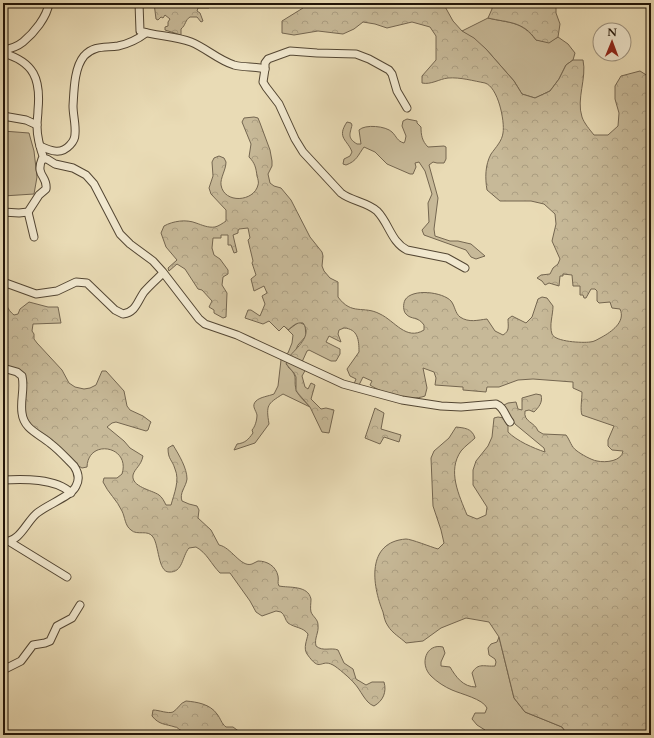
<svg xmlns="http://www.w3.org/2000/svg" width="654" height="738" viewBox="0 0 654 738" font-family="Cardo,serif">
	<defs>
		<pattern id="forest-crowns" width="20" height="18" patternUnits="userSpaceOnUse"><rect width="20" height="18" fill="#c7b998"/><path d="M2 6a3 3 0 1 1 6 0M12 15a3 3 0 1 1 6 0" fill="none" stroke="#ab9e82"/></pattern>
	</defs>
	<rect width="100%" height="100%" fill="#e9dbb5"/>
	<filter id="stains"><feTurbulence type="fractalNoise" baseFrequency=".005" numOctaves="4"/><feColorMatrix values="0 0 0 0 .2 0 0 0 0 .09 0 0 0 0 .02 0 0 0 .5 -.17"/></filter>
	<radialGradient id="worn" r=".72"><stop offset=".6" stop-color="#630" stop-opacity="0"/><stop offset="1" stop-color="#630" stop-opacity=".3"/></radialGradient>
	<g fill="#c7b998" stroke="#746650">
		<path d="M 488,18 C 509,23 522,21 536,40 L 549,42 L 558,37 L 568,44 L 575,53 L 573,60 L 566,65 L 559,79 L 550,91 L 535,98 L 522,94 L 514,81 L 486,49 L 462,31 Z"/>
		<path d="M 407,119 L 417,121 L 417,123 L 421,127 C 421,135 422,141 428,147 L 444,146 L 446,147 L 446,159 L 444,163 L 437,163 L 433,162 L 429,165 L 438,198 L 434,229 L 435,236 L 450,241 L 458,241 L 471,244 L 485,256 L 476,259 L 471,257 L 466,250 L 424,235 L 422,230 L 429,222 L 428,203 L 432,194 L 425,171 L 419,162 L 415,163 L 416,167 L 413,174 L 410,174 L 387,164 L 375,152 L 364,147 C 358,155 357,161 346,165 L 343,164 L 344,159 L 350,156 L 352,152 C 348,140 336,138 347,122 L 351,123 L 352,125 C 350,134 347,138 357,144 L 361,144 L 359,130 C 365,124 386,126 392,132 C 397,137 397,141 404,143 L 405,141 L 406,136 L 402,126 L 403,121 Z"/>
		<polygon points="3,131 29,133 34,151 37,177 34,194 3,196"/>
		<path d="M 299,322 L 305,325 L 306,336 L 298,345 L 288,367 C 300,377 292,381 297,391 C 299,397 306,402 310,407 L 283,394 C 267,404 266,405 269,424 L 255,443 L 234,450 L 237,444 C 245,443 248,440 253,433 L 252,430 C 255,427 257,420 257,415 C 256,410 251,406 256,401 C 260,397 269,396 274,394 L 278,386 L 281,360 L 284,355 L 288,353 L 292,343 L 293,335 L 288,330 Z"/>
		<path d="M 499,637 L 514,698 L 525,712 L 562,727 L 568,735 L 486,735 L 485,730 L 477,725 L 472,719 L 475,713 L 485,713 L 487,708 C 483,699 461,694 452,690 C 445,687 437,682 431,676 C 419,664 426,643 443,647 L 445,653 L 441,662 L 441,666 L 450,667 C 456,677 463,687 476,687 L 472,673 C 478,662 485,667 495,666 L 496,662 L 495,659 L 489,655 L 488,648 L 491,644 L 497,642 Z"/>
	</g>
	<g fill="url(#forest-crowns)" stroke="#746650">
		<path d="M 154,3 L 205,3 L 209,6 L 209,8 L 198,8 L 197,11 L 200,13 L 203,21 L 201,22 L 197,17 L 190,17 C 185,20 186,25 181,29 L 181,35 L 165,30 L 165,27 L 168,26 L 168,22 L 170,19 L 165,15 L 163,18 L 161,17 L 158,20 L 156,19 Z"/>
		<path d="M 305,3 L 443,3 L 453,21 L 462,31 L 474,38 L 486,49 L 514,81 L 522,94 L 535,98 L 550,91 L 559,79 L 566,65 L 573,60 L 583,60 C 587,78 576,99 582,117 C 584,123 590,130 594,135 L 608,135 L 618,126 L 619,113 L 615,99 L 615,86 L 621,76 L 640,71 L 651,78 L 651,735 L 568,735 L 562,727 L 525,712 L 514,698 L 499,637 L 489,622 L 466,618 L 441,628 L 423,641 L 406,643 C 401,638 392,633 388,626 C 385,622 384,617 383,612 C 372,585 366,542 406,539 C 411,539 431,547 438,549 L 444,543 L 441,530 L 433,506 L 431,458 L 434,451 L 449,438 L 456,427 C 464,428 472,428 475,438 C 471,442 465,446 461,451 C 447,471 459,495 467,515 L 477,519 L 486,515 L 487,507 L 473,485 L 473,470 L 476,461 L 488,446 L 492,437 L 494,418 L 498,417 L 504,418 L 508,426 L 508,432 C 517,441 533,448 545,452 L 544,448 L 515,424 L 512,418 L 507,414 L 504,405 L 508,403 L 516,402 L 518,409 L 522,410 L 522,398 L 536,394 L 541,395 C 543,402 539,407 534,412 L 529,410 L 525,411 C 523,422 535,422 538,431 L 543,434 L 566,435 C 570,440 571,447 577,451 C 581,454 591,460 597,461 C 606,463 622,461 623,451 L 612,450 L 608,446 L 608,440 L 614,426 L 582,415 C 580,410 582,399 582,392 L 573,388 L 573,382 L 533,379 L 518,380 L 499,387 L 487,387 L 486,392 L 463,390 L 463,387 L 435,385 L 436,378 L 434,372 L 423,368 L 427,388 L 425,396 C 409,402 384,394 370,385 L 372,381 L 363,377 L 359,385 L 354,384 L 356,379 L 350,376 L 347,369 L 359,352 C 359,340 358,329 344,328 L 339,330 L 338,334 L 341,342 L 329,336 L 326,342 L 340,349 L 340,354 L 336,361 L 331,361 L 309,350 L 307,351 L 302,362 L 289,357 C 296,348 313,336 303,323 C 296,322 293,326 288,330 L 284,326 L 279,331 L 269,321 L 263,324 L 245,318 L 248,310 L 251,310 L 260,316 L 265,304 L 262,296 L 267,293 L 264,286 L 254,291 L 251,279 L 256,275 L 252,263 L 253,261 L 248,240 L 250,238 L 248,228 L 239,229 L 238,231 L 238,233 L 233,235 L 237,252 L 234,253 L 231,245 L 228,245 L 228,235 L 221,235 L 221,238 L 213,238 L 212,248 L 214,255 L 220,259 L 228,270 L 228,274 L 223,277 L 222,285 L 227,293 L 226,317 L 223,318 L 214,313 L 214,310 L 209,307 L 212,301 L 202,290 L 198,289 L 185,269 L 177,264 L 169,271 L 168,268 L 177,260 L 166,247 L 161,233 L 164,226 C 173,221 186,219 196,223 C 202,225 208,228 215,227 C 219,226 223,223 226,221 L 226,210 L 211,194 L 209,188 L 213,176 L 212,162 L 214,158 L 219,156 L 224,158 L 226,162 C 226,170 220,178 221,185 C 224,204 254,202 258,185 C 259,183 258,179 257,176 C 256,168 255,163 249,157 L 251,144 L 242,122 L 244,118 L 254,117 L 258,118 L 260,123 L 270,150 L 272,161 L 272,166 L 268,174 L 270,183 L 274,186 L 281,188 L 291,200 L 310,237 L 322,252 L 323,256 L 322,266 L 324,271 L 330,278 L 338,282 L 338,297 C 352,316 363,305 380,314 C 395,321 406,341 424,330 L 424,325 C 418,316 411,320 406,314 C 403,311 403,304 405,300 C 412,288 443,292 451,301 C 455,306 455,313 460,317 C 469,323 478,320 487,319 L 495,331 L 503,335 C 510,331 508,326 508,319 L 512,316 L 526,323 L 532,317 L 538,299 L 542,297 L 547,298 L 553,306 C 553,315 549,325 552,334 C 555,342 583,343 590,342 C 594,342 598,339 602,337 C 611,332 626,322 620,309 L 612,308 L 610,302 L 599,303 L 597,301 L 597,291 L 595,289 L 591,289 L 586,298 L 584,298 L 583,295 L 580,295 L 580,286 L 573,286 L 572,275 L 563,274 L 563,276 L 560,276 L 559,286 L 549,283 L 545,285 L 542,281 L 537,278 L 541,275 L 550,274 L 553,268 L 558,264 L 560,259 L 552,241 L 556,224 L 555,214 L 544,204 L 531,201 L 500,201 L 487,190 C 485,178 485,165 491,154 C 496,147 502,141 503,133 C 505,121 498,87 485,83 C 474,81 460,77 448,78 C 439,79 431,85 422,83 L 422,76 L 436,60 L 436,36 L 430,27 L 412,22 L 387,28 L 375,24 L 363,22 L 354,29 L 343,34 L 318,31 L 294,35 L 282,33 L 282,21 L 303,8 Z"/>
		<path d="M 492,3 L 556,3 L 556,13 L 560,24 L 558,37 L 549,43 L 536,40 C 523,21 509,23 488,18 L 492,9 Z"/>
		<path d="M 3,300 L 5,301 C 7,307 9,311 14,315 L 18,314 L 20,309 L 29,302 L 48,307 L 58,307 L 61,323 L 33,324 L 32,331 L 34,334 L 34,339 L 37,343 L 62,370 L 69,383 L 75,387 L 84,389 L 90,388 L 96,385 L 102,371 L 106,371 L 124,391 L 127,406 L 130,410 L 143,416 L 151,422 L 150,424 L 148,430 L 146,431 L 116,422 L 112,423 L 107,427 L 124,441 L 130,448 L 143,456 C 141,466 135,468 133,475 C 131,487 152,490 159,495 C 162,497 164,501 166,505 L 171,505 C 174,494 180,480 175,469 C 172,459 168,460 168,448 L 173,445 C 179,455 187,468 187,479 C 186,487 179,493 182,501 L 189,504 L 197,506 L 199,510 L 198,518 L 211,530 L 219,545 C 231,547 241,568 252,564 C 254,563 256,562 258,561 C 267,561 276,566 278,576 C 279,581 277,582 279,586 C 289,588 308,585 311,599 C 311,603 310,608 311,612 C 313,617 318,619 318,625 C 319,633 314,638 316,646 C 323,652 331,647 338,650 L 344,663 L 353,669 L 356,679 L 366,685 L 372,682 L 384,682 C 387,692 383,701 374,706 C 365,703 361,690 354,683 C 351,679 337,667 333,665 C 320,658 321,674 307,654 C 303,648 307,640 308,634 C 303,627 295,628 288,623 C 285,620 285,615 281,612 L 276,611 L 262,616 L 256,612 L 250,601 L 230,573 L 220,573 C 211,564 207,553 196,547 L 189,548 C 182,556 183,573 169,572 C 158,572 159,545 153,537 C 148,529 137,536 131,530 C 125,526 125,517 122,511 C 117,500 108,493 103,482 L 104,478 L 117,478 L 122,474 C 131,446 88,438 87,467 L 82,468 L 75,464 L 30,432 L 23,416 L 25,376 L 4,369 L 3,378 Z"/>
		<polygon points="288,359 306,369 302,376 305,387 308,389 311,383 315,385 311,399 321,409 326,408 334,410 329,433 322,432 310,407 296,391 296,377 294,373 286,364"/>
		<polygon points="375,408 384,413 381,429 401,435 399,442 384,437 380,444 365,438"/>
		<path d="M 186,701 C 197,702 210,704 217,714 C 221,719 221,723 226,727 L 233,727 L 244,735 L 192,735 C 188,732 185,732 180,730 C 178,729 178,727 175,727 C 166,724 159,725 152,716 L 153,710 C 159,710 168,714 173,712 C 178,709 180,703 186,701 Z"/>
	</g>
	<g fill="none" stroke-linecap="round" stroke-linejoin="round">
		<g stroke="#534633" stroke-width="9">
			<g id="minor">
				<path d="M 139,3 L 140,31 C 156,36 175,36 191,42 C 206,48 218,60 234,65 C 245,68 255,66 265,69 L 263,82 L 266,87 L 279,104 L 295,139 L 303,152 L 341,193 C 351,201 367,202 377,211 C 389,223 391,242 407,250 L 447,258 L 465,268"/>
				<path d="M 3,50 C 10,49 18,46 23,42 C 34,33 47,17 49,3"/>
				<path d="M 3,53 C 34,62 41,79 38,110 C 38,115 37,120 37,126 C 37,137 40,148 44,159"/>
				<polyline points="265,69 265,63 268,59 290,51 317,53 356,54 369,59 389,70 392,74 397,91 407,108"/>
				<polyline points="3,116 26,120 37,125"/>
				<path d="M 40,146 C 51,151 61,155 70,145 C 73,142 75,138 75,134 C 76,125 73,115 73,106 C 74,91 74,68 84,56 C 94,45 105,48 118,46 C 128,44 138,39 146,33"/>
				<path d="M 3,212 L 19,213 L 28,212 L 39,195 L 46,189 C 48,176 35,176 42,159 L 47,159 L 55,164 L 73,168 L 86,175 L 94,184 L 120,234 L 130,244 L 153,261 L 162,271 L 199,319 L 205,324 L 237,335 L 343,384 L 402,400 L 441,406 L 461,407 L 496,404 C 504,407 505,416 510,422"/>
				<polyline points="28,212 34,237"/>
				<path d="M 3,282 L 36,294 L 57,291 L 76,282 L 87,283 L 115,310 L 123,314 C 136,312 137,302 144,292 C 150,285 157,279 163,273"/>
				<path d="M 3,368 L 17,372 L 22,376 C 25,389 20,400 22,413 C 24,430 40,434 51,444 C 59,450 66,458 74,466 C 78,472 80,479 76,486 C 72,496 46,505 36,514 C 25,524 20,542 3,542"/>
				<path d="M 3,480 C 23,479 56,478 71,493"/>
				<polyline points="10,542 67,577"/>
				<polyline points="3,670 21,661 33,645 45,643 50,641 57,626 72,618 80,605"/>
			</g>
		</g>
		<use href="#minor" stroke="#f1e8cf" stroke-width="7"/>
	</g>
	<rect width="654" height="738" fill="none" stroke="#e9dbb5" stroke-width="16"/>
	<rect x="4" y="4" width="646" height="730" fill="none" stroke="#211408" stroke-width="2"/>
	<rect x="8" y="8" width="638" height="722" fill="none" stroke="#211408"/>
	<g transform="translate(612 42) rotate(1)"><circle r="19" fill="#f1e8cf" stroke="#9e937f"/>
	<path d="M0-3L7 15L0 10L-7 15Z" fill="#8f2418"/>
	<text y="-6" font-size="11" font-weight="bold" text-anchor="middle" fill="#211408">N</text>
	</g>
	<rect width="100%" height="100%" filter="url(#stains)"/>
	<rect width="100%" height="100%" fill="url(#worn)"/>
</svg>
